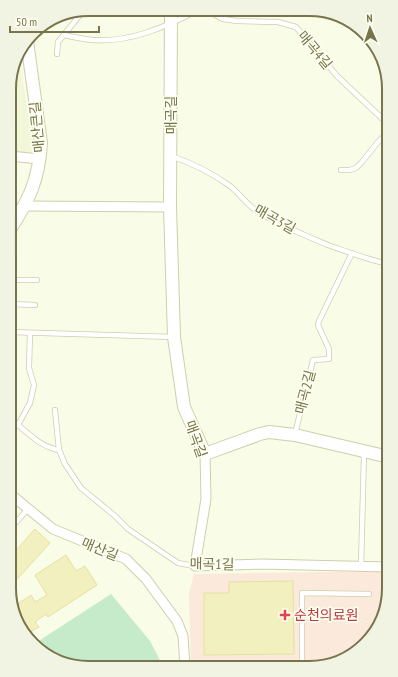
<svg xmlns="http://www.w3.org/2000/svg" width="398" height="677" viewBox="0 0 398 677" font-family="'PT Sans Narrow','Noto Sans KR',sans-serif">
	<rect width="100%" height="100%" fill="#f9fde8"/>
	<polygon fill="#f3f7d9" points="18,53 34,148 27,157 10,153 10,79"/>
	<polygon fill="#fbe9db" points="389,571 389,593 373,636 339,662 309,668 191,668 189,593 194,574"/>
	<polygon fill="#c5ebcb" points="111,594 150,641 164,668 79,667 40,651 34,644"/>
	<g fill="#f3f0bf" stroke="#e5e19f">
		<polygon points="10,87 13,111 10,111"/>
		<polygon points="35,529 50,543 9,588 9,558"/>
		<polygon points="66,555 76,571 85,566 97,585 48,617 46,614 35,622 39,627 27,634 15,618 13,607 31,595 35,602 47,595 35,575"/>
		<polygon points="293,581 294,654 204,655 204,593 229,593 229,582"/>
	</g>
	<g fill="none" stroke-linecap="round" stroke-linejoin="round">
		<g stroke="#cfcead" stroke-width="6">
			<g id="service">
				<polyline points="200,10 206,10 223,19 237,21 278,22 296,27 337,76 389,125"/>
				<path d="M 64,35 C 73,37 83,39 92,40 C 129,43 166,27 198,10"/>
				<polyline points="57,54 58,42 84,10"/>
				<path d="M 171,156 C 192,163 212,173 230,186 C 240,194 247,205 257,211 C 279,225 304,235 328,245 C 348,252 368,260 389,264"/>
				<polyline points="341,170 350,170 356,168 362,162 378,142 389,131"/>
				<polyline points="9,280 37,280"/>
				<polyline points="9,304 35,305"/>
				<polyline points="9,332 174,337"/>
				<path d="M 30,333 L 29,368 L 34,385 L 30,403 L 18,425 C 31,436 42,447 59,450"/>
				<polyline points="55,410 59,450 65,464 81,488 115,516 128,529 178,563 195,566"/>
				<polyline points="295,434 313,360 329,359 329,349 318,325 319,321 352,253"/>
				<polyline points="9,530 28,509"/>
				<polyline points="361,567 364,453"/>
				<polyline points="302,668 302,593 369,594"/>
			</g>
		</g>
		<g stroke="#cfcead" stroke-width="11">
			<g id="minor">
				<polyline points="10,156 40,159"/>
				<polyline points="25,206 170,207"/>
				<polyline points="205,454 206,499 195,566 262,564 389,567"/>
				<polyline points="9,493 53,529 126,559 146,579 177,621 183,636 185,668"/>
			</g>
		</g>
		<g stroke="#cfcead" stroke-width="14">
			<g id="tertiary">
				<polyline points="171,10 170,207 174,337 184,407 205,454 260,434 269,432 295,435 389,457"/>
				<path d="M 9,231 C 29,200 39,180 41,143 L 27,41"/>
			</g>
		</g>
		<use href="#service" stroke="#fff" stroke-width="4.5"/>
		<use href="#minor" stroke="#fff" stroke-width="9"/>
		<use href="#tertiary" stroke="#fff" stroke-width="12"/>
	</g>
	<path fill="#e0444e" stroke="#fcffef" stroke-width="1.5" d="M283 609h4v4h4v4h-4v4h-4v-4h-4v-4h4z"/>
	<g text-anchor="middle" stroke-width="3.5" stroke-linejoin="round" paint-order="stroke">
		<g font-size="14" fill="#78744b" stroke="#fcffef">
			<text transform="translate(315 50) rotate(50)" y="5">매곡4길</text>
			<text transform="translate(171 115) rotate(-90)" y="5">매곡길</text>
			<text transform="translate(37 127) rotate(-95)" y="5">매산큰길</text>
			<text transform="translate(275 219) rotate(29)" y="5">매곡3길</text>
			<text transform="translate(305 392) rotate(-76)" y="5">매곡2길</text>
			<text transform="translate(196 439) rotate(70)" y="5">매곡길</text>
			<text transform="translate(100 549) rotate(22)" y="5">매산길</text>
			<text transform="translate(212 564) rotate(1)" y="5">매곡1길</text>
		</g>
		<g font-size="14" fill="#be3a42" stroke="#fcffef" text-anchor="start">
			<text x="294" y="620">순천의료원</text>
		</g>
	</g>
	<path d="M0 0H398V677H0ZM89 16H309A73 73 0 0 1 382 89V588A73 73 0 0 1 309 661H89A73 73 0 0 1 16 588V89A73 73 0 0 1 89 16Z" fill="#f1f4e2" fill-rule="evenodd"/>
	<path fill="none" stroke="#78744b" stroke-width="2" d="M89 16H309A73 73 0 0 1 382 89V588A73 73 0 0 1 309 661H89A73 73 0 0 1 16 588V89A73 73 0 0 1 89 16Z"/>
	<g transform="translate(370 28) rotate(357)" stroke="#fcffef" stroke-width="3" paint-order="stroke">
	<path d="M0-3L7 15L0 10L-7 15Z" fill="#78744b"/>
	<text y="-6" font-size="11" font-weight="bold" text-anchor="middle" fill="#78744b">N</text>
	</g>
	<path d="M10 26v6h89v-6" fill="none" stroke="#78744b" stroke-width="2"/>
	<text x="16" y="26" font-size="12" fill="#78744b" stroke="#fcffef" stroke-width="3" paint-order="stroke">50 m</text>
</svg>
